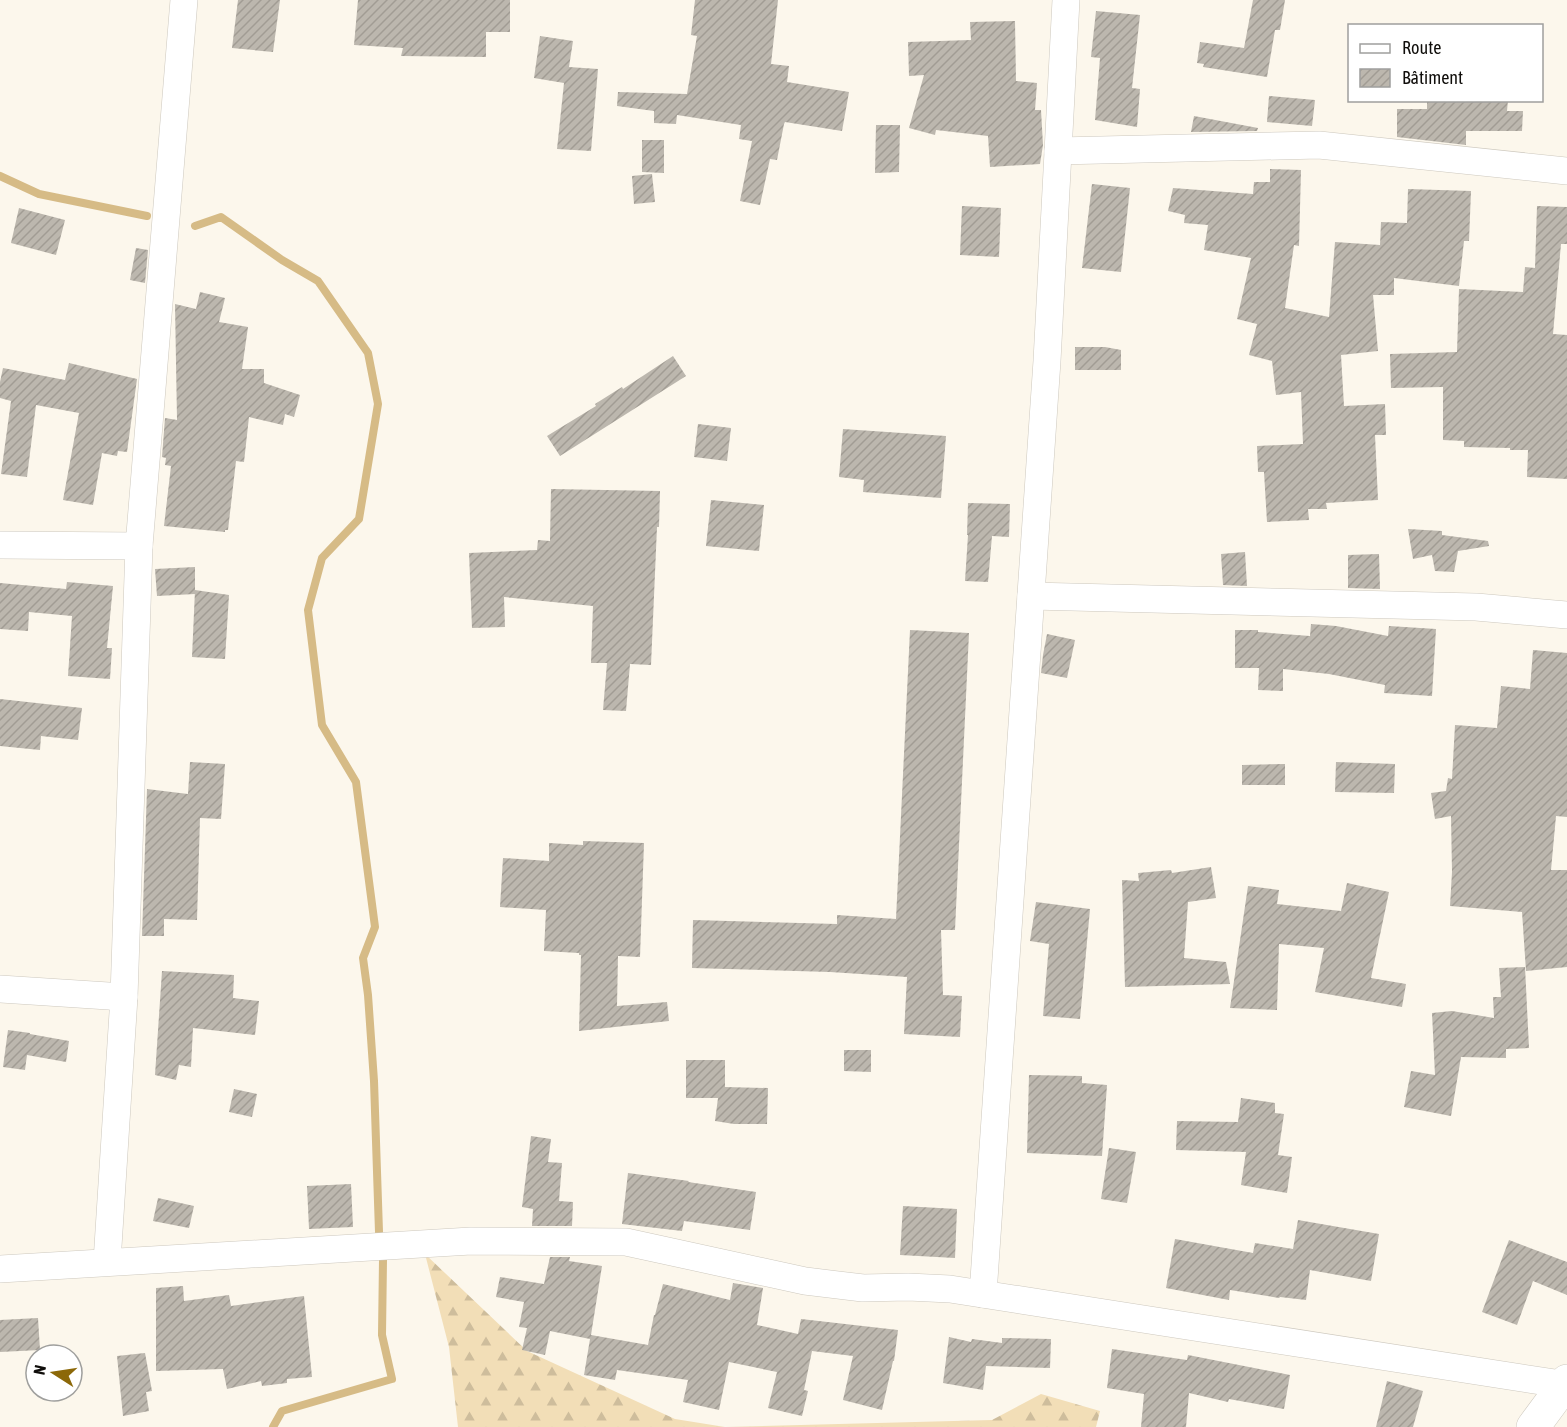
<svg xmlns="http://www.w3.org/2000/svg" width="1567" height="1427" viewBox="0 0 1567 1427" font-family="'Asap Condensed',sans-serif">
	<defs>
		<pattern id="forest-firs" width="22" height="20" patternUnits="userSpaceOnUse" patternTransform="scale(1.5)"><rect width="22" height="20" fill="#f2deb7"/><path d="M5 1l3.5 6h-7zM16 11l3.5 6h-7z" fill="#cebd9c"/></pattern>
		<pattern id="building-hatch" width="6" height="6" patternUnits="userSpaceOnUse" patternTransform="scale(1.5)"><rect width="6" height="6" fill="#bcb7ae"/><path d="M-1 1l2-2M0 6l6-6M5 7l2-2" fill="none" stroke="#a19c94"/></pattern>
	</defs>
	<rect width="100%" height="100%" fill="#fcf7ec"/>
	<polygon fill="url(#forest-firs)" points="425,1254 527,1351 675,1419 725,1427 992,1420 1041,1394 1100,1411 1096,1427 458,1427 449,1347"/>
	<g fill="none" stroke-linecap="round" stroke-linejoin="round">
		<g stroke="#d6bb86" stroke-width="8">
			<polyline points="0,176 39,194 147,216"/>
			<polyline points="195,226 221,217 282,260 318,281 368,353 378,404 359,519 322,558 308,610 322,725 356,782 375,927 363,958 368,995 374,1081 379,1232"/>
			<polyline points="273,1427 282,1411 392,1379 382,1335 383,1260"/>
		</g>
	</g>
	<g fill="url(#building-hatch)">
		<polygon points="238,0 280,0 273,52 232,48"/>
		<polygon points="358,0 510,0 510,32 486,32 486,57 401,56 403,48 354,45"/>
		<polygon points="695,0 778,0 771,64 789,66 787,82 849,92 842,131 785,122 784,124 777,160 770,159 760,205 740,201 752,141 739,139 741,125 677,115 676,124 654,123 654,111 617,106 618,92 687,94 697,36 691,35"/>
		<polygon points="1253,0 1285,0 1280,30 1275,30 1267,77 1203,67 1204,64 1197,63 1200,42 1244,48"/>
		<polygon points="1096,11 1140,15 1132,88 1140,89 1137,127 1095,120 1100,58 1091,57"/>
		<polygon points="1015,21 1016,81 1037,83 1035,110 1041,110 1043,145 1040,164 990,167 988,136 936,130 935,135 909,128 924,75 909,76 908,42 971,40 970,22"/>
		<polygon points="540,36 573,41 569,67 598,69 591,151 557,149 564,83 534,78"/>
		<polygon points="1269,96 1315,100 1312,126 1267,122"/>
		<polygon points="1427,100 1508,100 1507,111 1523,111 1522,131 1466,131 1466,145 1397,137 1397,109 1427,109"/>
		<polygon points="1194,116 1258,128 1257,131 1191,132"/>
		<polygon points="876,125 900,125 899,172 875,173"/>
		<polygon points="642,140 664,140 664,173 642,172"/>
		<polygon points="1270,169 1301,170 1299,246 1294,245 1285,308 1329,317 1335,242 1380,245 1381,222 1407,223 1408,189 1471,191 1469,241 1464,241 1459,286 1394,278 1394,295 1373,295 1378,351 1341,355 1344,406 1385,404 1386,435 1375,435 1378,500 1326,503 1327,509 1308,509 1309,520 1267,522 1264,472 1258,472 1257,446 1303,444 1301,392 1276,395 1272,361 1249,355 1257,324 1237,319 1251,258 1204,250 1208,225 1184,223 1185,215 1168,211 1173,188 1253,194 1254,182 1270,182"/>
		<polygon points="652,174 655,202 634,204 632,176"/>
		<polygon points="1092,184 1130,188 1121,272 1082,268"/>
		<polygon points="962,206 1001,208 999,257 960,255"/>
		<polygon points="1537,206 1567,207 1567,244 1561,244 1553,334 1567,335 1567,479 1527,477 1528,450 1510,450 1510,448 1464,447 1464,441 1443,440 1443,387 1391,388 1390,354 1457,352 1459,289 1523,292 1525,267 1535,268"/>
		<polygon points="19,208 65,220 56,255 11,243"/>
		<polygon points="136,248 148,250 145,283 130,280"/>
		<polygon points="200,292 225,298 219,322 248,327 242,369 264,369 264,383 300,395 294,417 285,414 283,425 249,417 244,462 236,461 228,530 225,530 225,532 164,526 171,466 165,465 166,458 162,457 165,418 177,420 175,304 196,309"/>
		<polygon points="1075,347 1105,347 1121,350 1121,370 1075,370"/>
		<polygon points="673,356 686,376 560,456 547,436 596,406 595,404 622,387 623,389"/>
		<polygon points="69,363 137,379 127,452 118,451 117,456 102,453 93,505 63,500 79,413 36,405 27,477 1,474 11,401 0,398 0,382 3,368 65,380"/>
		<polygon points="698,424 731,428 727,461 694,457"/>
		<polygon points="843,429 946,436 941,498 863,492 864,480 839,477"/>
		<polygon points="551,489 660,491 659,527 657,527 651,665 630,664 626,711 603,710 607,663 591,663 593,606 504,597 505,627 472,628 469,553 537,550 538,540 550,541"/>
		<polygon points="711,500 764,505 759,551 706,546"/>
		<polygon points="968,503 1010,504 1009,537 992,536 988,582 965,581 968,535 967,535"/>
		<polygon points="1408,529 1442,531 1442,535 1488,541 1489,546 1458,551 1454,572 1435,571 1432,555 1413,559"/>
		<polygon points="1245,552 1247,586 1223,585 1221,554"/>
		<polygon points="1379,554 1380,589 1348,588 1348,555"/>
		<polygon points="195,567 195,594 157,596 155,569"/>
		<polygon points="67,582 113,586 107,648 112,648 110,679 68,676 72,616 29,612 28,631 0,629 0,583 66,589"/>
		<polygon points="195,590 229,595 225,659 192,657"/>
		<polygon points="1311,624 1336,626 1388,636 1389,626 1436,629 1432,696 1384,693 1385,685 1329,674 1283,669 1283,691 1258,690 1259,668 1235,668 1235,630 1258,630 1258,632 1310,636"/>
		<polygon points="910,630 969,633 955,930 941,930 943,995 962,996 960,1037 904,1034 907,977 830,972 692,968 693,920 837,924 837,915 896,919"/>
		<polygon points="1047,634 1075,640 1067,678 1041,673 1043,655"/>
		<polygon points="1533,650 1567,653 1567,817 1556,816 1551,870 1567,870 1567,967 1526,971 1522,912 1450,906 1452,872 1451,816 1435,819 1431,793 1446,791 1448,778 1452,779 1455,725 1497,728 1501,686 1530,689"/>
		<polygon points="0,699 82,708 78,740 41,736 40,750 0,746"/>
		<polygon points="190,762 225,764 221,819 200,818 197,920 164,919 164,936 142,936 147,789 188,794"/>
		<polygon points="1336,762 1395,764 1394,793 1335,792"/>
		<polygon points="1285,764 1285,785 1242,785 1242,765"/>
		<polygon points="583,841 644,843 640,957 618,956 617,1006 667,1002 669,1021 579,1031 581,955 579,955 579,953 544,951 546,910 500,907 503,858 549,861 549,843 583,845"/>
		<polygon points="1211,867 1216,898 1188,902 1184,958 1226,962 1230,984 1125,987 1122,880 1139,881 1138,873 1171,870 1172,873"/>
		<polygon points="1347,883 1389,892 1371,978 1406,984 1402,1007 1315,992 1324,948 1279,944 1277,1010 1230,1008 1248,886 1279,890 1277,904 1341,911"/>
		<polygon points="1036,902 1090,909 1080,1019 1043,1016 1049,944 1030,941"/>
		<polygon points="1525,967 1529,1048 1506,1049 1506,1058 1461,1057 1451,1116 1404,1107 1411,1071 1435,1075 1432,1013 1452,1011 1494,1018 1493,997 1501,997 1499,968"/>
		<polygon points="162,971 234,975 233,998 259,1001 255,1035 193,1028 191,1067 179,1065 176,1080 155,1075"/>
		<polygon points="8,1030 30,1033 30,1034 69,1041 66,1062 27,1055 25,1070 3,1067"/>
		<polygon points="844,1050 871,1050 871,1072 844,1071"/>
		<polygon points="686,1060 725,1060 725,1087 768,1088 767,1124 734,1124 715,1121 718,1098 686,1098"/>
		<polygon points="1029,1075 1082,1076 1082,1083 1107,1085 1102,1156 1027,1153"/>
		<polygon points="234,1089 257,1094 252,1117 229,1112"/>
		<polygon points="1241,1098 1275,1103 1275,1113 1284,1114 1278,1155 1292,1157 1287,1193 1241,1185 1246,1152 1176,1150 1177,1121 1238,1122"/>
		<polygon points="531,1136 551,1139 548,1162 562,1163 559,1201 573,1202 572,1226 532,1226 533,1209 522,1207"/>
		<polygon points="1109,1148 1136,1152 1127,1203 1101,1199"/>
		<polygon points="628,1173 689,1181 688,1182 756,1192 750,1230 684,1221 682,1231 622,1224"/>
		<polygon points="351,1184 353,1227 309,1229 307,1186"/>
		<polygon points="158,1198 194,1206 189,1228 153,1221"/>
		<polygon points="903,1206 957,1209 955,1258 900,1255"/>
		<polygon points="1298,1220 1379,1234 1371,1281 1310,1270 1306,1300 1280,1297 1279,1298 1230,1290 1229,1300 1166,1288 1175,1239 1253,1253 1255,1243 1293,1249"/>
		<polygon points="1509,1240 1567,1262 1567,1295 1533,1281 1517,1325 1482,1312"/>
		<polygon points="550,1257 570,1257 569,1261 602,1266 591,1335 648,1345 654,1315 655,1315 663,1284 730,1300 733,1283 763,1288 757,1325 798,1334 801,1319 898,1330 894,1361 893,1361 882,1410 843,1400 853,1356 812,1351 804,1390 808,1391 802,1416 768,1408 777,1372 729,1362 719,1410 683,1402 688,1380 617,1370 615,1380 584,1375 590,1339 550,1331 545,1355 522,1350 527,1328 519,1327 524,1302 496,1297 500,1277 544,1284"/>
		<polygon points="183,1286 184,1301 229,1295 231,1306 304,1296 312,1377 287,1379 287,1383 262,1386 261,1381 227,1389 223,1369 156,1371 156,1288"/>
		<polygon points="38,1318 40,1350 0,1352 0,1320"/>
		<polygon points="949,1337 971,1342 972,1339 1002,1343 1002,1338 1051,1339 1050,1368 986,1366 983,1390 943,1383"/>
		<polygon points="1112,1349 1187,1360 1188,1355 1290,1375 1284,1409 1229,1399 1228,1402 1189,1393 1186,1427 1141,1427 1144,1394 1107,1388"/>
		<polygon points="145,1353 152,1391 146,1392 149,1411 123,1416 117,1356"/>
		<polygon points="1387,1381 1423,1391 1413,1427 1376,1427"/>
	</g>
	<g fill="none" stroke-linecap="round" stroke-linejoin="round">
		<g stroke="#cdc8be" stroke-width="28">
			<g id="minor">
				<polyline points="1058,151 1319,145 1567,171"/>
				<polyline points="0,545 139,546"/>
				<polyline points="1031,596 1476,607 1567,615"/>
				<polyline points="0,989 124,997"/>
				<polyline points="107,1262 124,997 139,546 184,0"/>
				<polyline points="0,1269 471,1241 626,1242 805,1281 863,1288 908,1287 950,1289 1567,1385"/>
				<polyline points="983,1294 1047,361 1066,0"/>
			</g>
		</g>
		<g stroke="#cdc8be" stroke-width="34">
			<polyline id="secondary" points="1533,1427 1567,1381"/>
		</g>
		<use href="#minor" stroke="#fff" stroke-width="27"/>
		<use href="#secondary" stroke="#fff" stroke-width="33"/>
	</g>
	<rect x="1348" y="24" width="195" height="78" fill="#ffffff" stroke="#9f9f9d" stroke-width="1.5"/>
	<rect x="1360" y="44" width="30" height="9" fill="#ffffff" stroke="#9f9f9d" stroke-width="1.5"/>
	<text x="1402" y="54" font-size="18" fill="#100e0b">Route</text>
	<rect x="1360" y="69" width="30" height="18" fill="url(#building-hatch)" stroke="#9f9f9d" stroke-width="1.5"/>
	<text x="1402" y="84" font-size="18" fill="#100e0b">Bâtiment</text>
	<g transform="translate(54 1373) rotate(282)"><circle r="28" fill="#ffffff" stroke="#9f9f9d" stroke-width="1.5"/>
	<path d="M0-4.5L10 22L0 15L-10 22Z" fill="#8c6808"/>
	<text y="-9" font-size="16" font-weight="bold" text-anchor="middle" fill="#100e0b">N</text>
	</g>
</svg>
